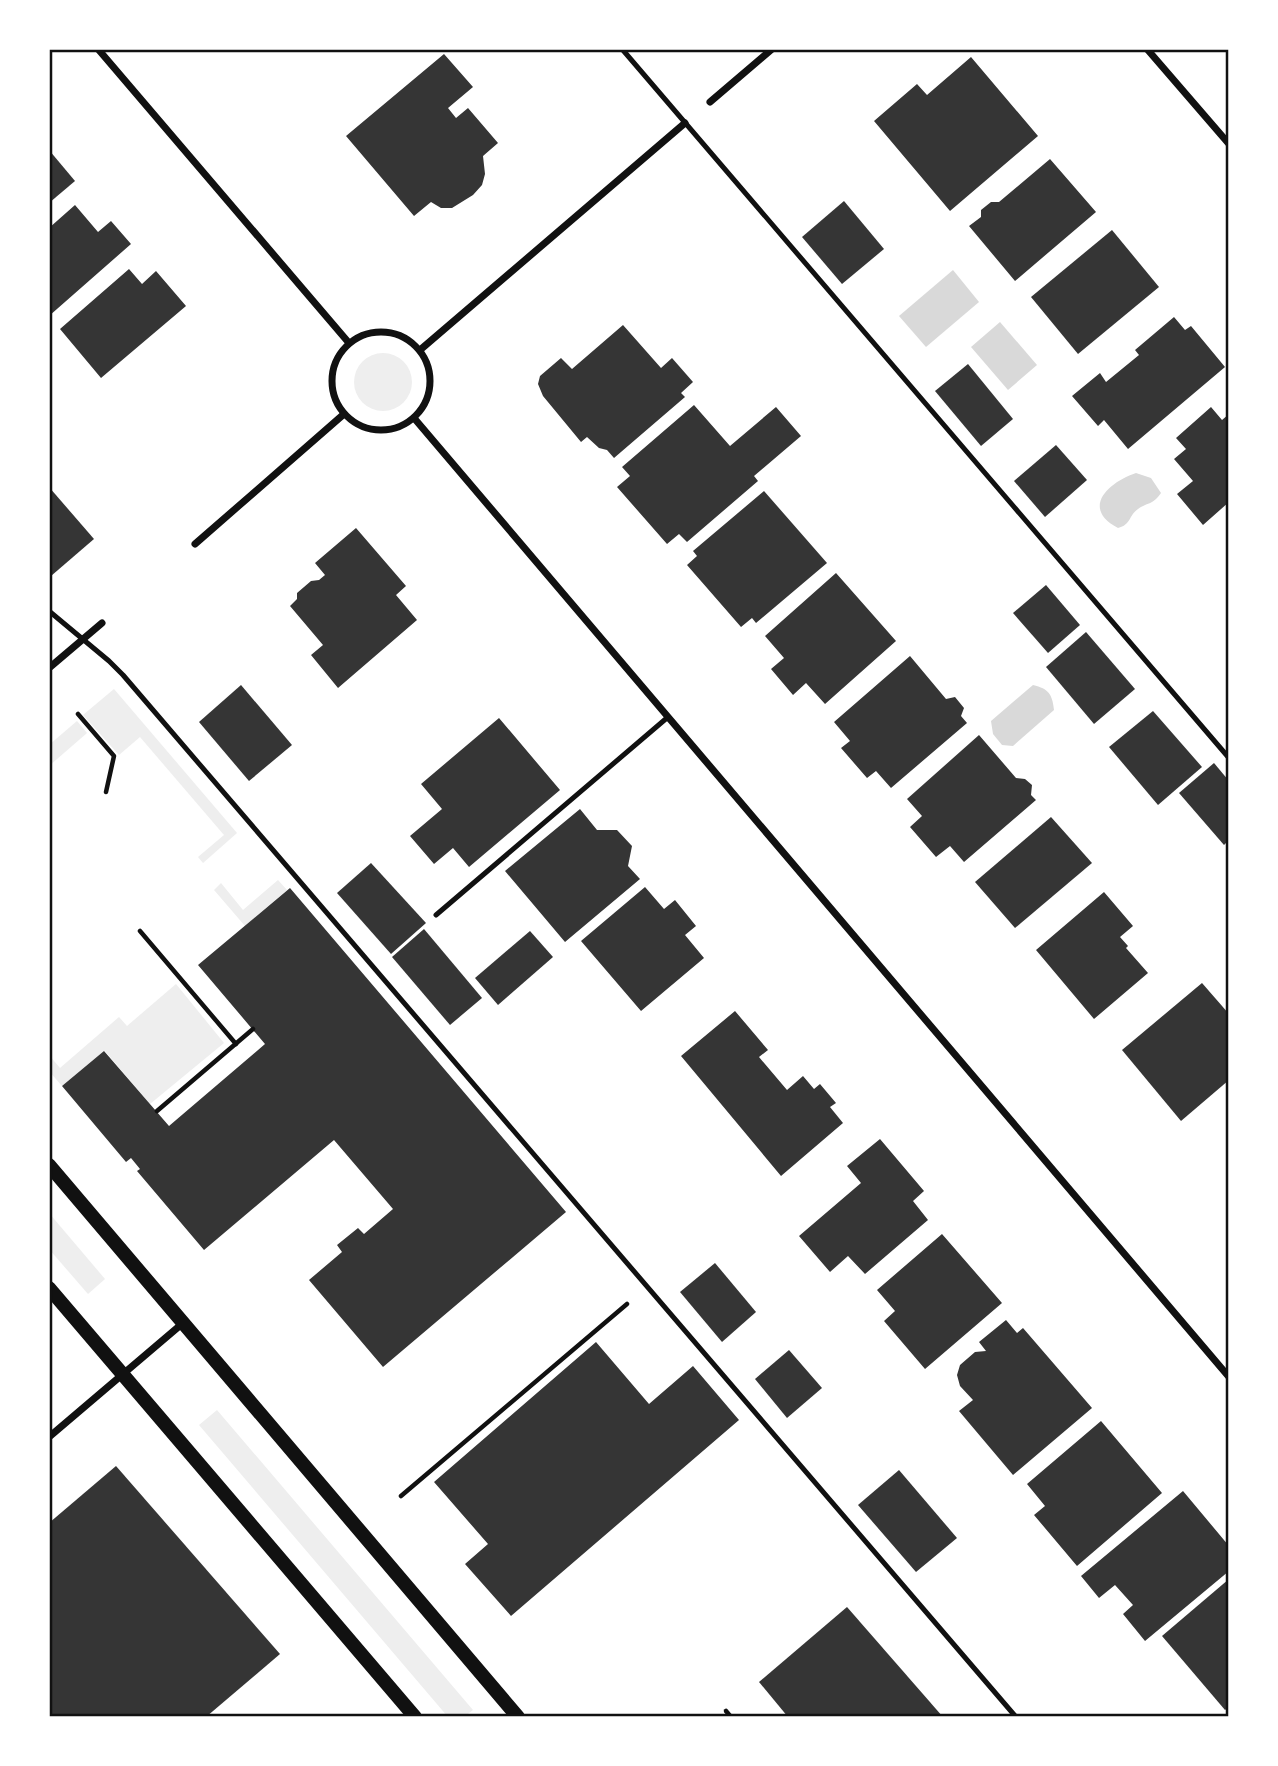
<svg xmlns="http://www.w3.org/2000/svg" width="1278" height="1766" viewBox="0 0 1278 1766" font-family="Figtree,sans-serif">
	<rect width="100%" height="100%" fill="#fff"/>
	<g fill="#eee">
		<circle cx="383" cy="382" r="29"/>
		<polygon points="114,689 237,833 203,863 198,857 224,835 140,737 119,755 83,715"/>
		<polygon points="77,721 87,733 49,766 49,745"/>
		<polygon points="278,880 287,890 245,926 214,890 221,883 243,910"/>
		<polygon points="176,984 224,1043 150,1104 105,1051 62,1086 49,1071 49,1055 60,1068 119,1017 127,1026"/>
		<polygon points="49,1213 105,1279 88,1294 49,1249"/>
		<polygon points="217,1410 473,1710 464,1717 448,1717 199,1425"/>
	</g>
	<g fill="#d9d9d9">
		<polygon points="953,270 979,302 926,347 899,316"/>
		<polygon points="1000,322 1037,365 1008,390 971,347"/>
		<path d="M 1136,473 L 1151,478 L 1161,493 C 1153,505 1148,502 1138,509 C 1129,515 1131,525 1118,528 C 1080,508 1109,482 1136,473 Z"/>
		<path d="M 1033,685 C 1049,689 1052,694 1054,710 L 1013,746 L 1002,745 L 993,734 L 991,721 Z"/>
	</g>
	<g fill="#353535">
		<polygon points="444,54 473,87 448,108 456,118 468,108 498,143 483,156 485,174 482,185 473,195 452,208 441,208 431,202 414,216 346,136"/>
		<polygon points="971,57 1038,136 950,211 874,121 917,84 927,95"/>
		<polygon points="49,150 75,181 49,203"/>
		<polygon points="1050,159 1096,212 1015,281 969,226 981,217 981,210 991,202 999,202"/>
		<polygon points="844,201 884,249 842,284 802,237"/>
		<polygon points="75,205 98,232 111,221 131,244 49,316 49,228"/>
		<polygon points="1112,230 1159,287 1078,354 1031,297"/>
		<polygon points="129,269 142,284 156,271 186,306 101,378 60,329"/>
		<polygon points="1174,317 1185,330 1191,326 1225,367 1128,449 1104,420 1098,426 1072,396 1100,373 1106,382 1139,355 1135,350"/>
		<polygon points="623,325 661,368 672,358 693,382 681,393 685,397 614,458 607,450 599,448 587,437 581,442 543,396 538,384 540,376 561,358 572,369"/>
		<polygon points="968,364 1013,419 981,446 935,391"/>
		<polygon points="694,405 730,446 776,407 801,436 754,476 758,481 687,542 679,534 667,544 617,487 630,476 622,467"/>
		<polygon points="1211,407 1222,420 1229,414 1229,502 1203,525 1177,494 1193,481 1174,459 1186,449 1176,438"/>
		<polygon points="1056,445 1087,480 1045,517 1014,481"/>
		<polygon points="49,487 94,539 51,576 49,574"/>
		<polygon points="764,491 827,563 756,623 752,618 741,627 687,565 697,556 693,551"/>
		<polygon points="356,528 406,586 396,595 417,620 338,688 311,655 323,645 290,606 297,599 297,593 311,581 319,580 325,575 315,563"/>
		<polygon points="836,573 896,641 825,704 806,683 793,695 771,669 784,658 765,636"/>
		<polygon points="1046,585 1080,625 1048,653 1013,613"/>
		<polygon points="1086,632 1135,689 1094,724 1046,667"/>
		<polygon points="910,656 946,699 955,697 964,708 961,716 967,723 891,788 876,771 867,778 841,748 850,741 834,722"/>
		<polygon points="241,685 292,745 249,781 199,722"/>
		<polygon points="1153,711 1202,767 1158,805 1109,747"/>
		<polygon points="499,718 560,790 469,867 453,848 434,864 410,836 442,809 421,784"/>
		<polygon points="979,735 1016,778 1025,779 1032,785 1031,795 1036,800 964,862 950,846 936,857 910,827 922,816 907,799"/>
		<polygon points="1214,763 1229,781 1229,840 1224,845 1179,793"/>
		<polygon points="580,809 597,830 617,830 632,846 628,866 640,879 565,942 505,871"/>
		<polygon points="1051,817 1092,863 1015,928 975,882"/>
		<polygon points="371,863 426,923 391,954 337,893"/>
		<polygon points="645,887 664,909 675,900 696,926 685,935 704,958 641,1011 581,941"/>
		<polygon points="290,888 566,1212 383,1367 309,1280 342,1252 337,1245 358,1228 364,1234 393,1209 334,1140 204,1250 137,1171 140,1169 131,1158 126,1162 62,1086 104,1051 169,1126 265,1044 198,965"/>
		<polygon points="1104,892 1133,926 1120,937 1128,946 1126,948 1148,973 1094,1019 1036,950"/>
		<polygon points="424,929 482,998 450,1025 392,957"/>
		<polygon points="530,931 553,957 498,1005 475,978"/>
		<polygon points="1202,983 1229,1014 1229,1080 1181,1121 1122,1050"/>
		<polygon points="735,1011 768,1050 759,1057 787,1090 803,1076 814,1089 820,1084 836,1103 830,1107 843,1123 781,1176 681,1056"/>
		<polygon points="880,1139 924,1191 913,1201 928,1220 865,1274 848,1256 830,1272 799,1236 861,1183 847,1166"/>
		<polygon points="942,1234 1002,1303 925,1369 884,1321 895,1311 877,1290"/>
		<polygon points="715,1263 756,1312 722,1342 680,1292"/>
		<polygon points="1006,1320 1017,1333 1023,1328 1092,1408 1013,1475 959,1411 973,1400 960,1386 957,1375 960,1365 975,1352 986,1351 979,1342"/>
		<polygon points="596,1342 649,1404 693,1366 739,1420 511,1616 465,1564 488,1544 434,1482"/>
		<polygon points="789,1350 822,1388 787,1418 755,1379"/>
		<polygon points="1101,1421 1162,1493 1077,1566 1034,1515 1045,1506 1027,1484"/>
		<polygon points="116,1466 280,1654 206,1717 49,1717 49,1523"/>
		<polygon points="899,1470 957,1538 916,1572 858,1505"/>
		<polygon points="1183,1491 1229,1546 1229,1571 1145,1641 1123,1614 1133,1605 1115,1585 1099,1598 1081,1576"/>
		<polygon points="1229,1579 1229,1707 1225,1710 1162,1636"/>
		<polygon points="847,1607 943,1717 788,1717 759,1682"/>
	</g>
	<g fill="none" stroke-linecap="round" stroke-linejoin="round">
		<g stroke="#111" stroke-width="4.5">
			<polyline points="78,714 114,756 106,792"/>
			<polyline points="140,931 236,1044"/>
			<polyline points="157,1111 253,1029"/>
			<polyline points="401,1496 627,1304"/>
			<polyline points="726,1711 731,1717"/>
		</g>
		<g stroke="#111" stroke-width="5">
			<polyline points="622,49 1229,758"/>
			<polyline points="49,611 109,661 123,675 1016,1717"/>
			<polyline points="436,915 668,717"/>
		</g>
		<g stroke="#111" stroke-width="7">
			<polyline points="98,49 349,343"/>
			<polyline points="1147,49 1229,144"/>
			<polyline points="710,102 772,49"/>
			<circle cx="381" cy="381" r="49"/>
			<polyline points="420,350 685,123"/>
			<polyline points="414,418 1229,1377"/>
			<polyline points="195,544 344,414"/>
			<polyline points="49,668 102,623"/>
			<polyline points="49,1437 183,1323"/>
		</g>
		<g stroke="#111" stroke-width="14">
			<polyline points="49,1165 518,1717"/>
			<polyline points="49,1288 415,1717"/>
		</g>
	</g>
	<rect width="1278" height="1766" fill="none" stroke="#ffffff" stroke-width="102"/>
	<rect x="51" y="51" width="1176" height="1664" fill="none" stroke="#111" stroke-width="2.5"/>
</svg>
